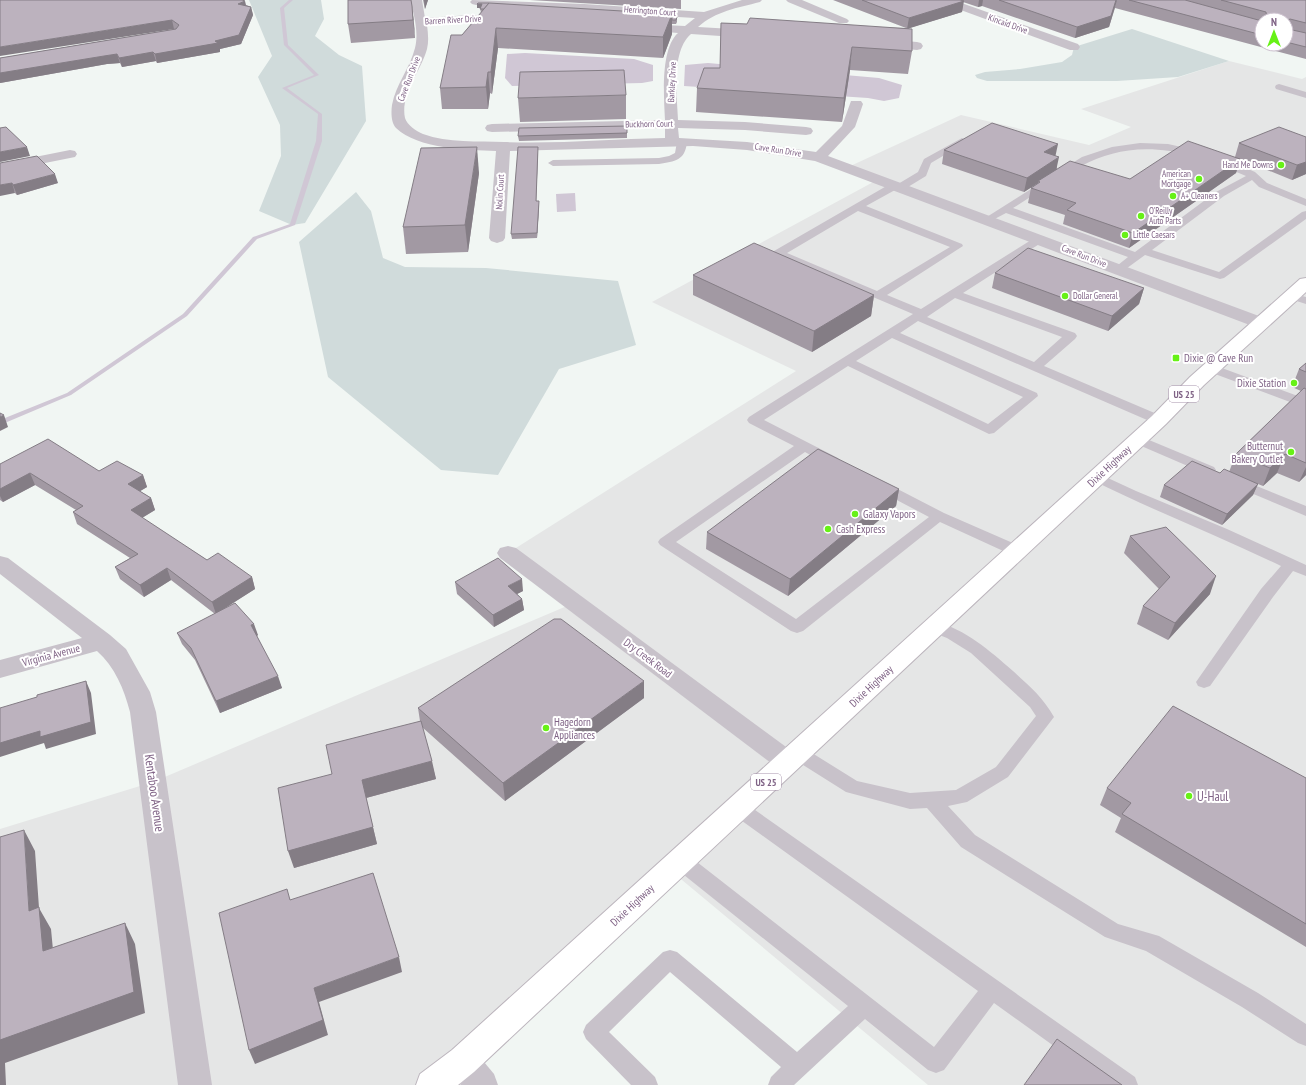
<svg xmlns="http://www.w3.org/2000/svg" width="1306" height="1085" viewBox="0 0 1306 1085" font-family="'PT Sans Narrow',sans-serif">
	<rect width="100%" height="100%" fill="#f1f6f3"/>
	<polygon fill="#e5e6e6" points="1229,61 1302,79 1306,77 1306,1085 928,1085 670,870 463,1061 482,1085 0,1085 0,829 153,782 574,603 508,553 796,371 652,302 877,180 846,168 961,115 1089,145 1131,127 1081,109"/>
	<g fill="#d0dbdb">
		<polygon points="249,0 321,0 324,19 315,36 339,55 362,66 366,121 305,223 292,225 259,211 281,156 280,125 258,77 272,56"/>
		<polygon points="1132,29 1229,61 1178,77 1117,81 987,81 977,78 975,75 985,72 1020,69 1062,62 1072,55 1074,47"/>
		<polygon points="356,192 371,211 383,258 405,267 486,268 618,281 636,345 559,369 498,475 441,470 328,377 299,242"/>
	</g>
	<g fill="#d0c7d5">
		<polygon points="525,53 634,59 653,65 653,81 642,83 512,86 505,78 507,54"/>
		<polygon points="708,63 879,78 902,85 899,98 884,101 868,98 684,86 685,65"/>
		<polygon points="575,193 576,211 557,212 556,194"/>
	</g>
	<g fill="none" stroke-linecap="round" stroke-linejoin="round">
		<polygon fill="#d0c7d5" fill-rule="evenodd" points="289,0 293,0 284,8 288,45 319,75 287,88 322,114 322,141 295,225 257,239 187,316 71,395 0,425 0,420 67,393 183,314 253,237 290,224 316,141 318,114 282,88 314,75 284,45 280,8"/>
		<g stroke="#bcb5bd" stroke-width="2">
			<polygon id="primary" points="1306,278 1306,292 1204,385 1166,424 474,1072 458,1085 416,1085 420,1074 452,1050 1152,416 1190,377 1300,279"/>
		</g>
		<g fill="#c8c2ca" fill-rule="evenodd">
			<polygon points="1279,84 1306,92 1306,98 1276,89 1275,87 1276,85"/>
			<path d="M 962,138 L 967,141 L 965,143 L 931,163 L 926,176 L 903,190 L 895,190 L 866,206 L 962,244 L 963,246 L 887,295 L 921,309 L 1036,237 L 1044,237 L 1045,239 L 1044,241 L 963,293 L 1075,333 L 1077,336 L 1075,339 L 1044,366 L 1164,417 L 1166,420 L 1164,423 L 1154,423 L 918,321 L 900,333 L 1037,393 L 1038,396 L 994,433 L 989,434 L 848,366 L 764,420 L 838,458 L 840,461 L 838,464 C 827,467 814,457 805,452 L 676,542 L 796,619 L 929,517 L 874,488 L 872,485 L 874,482 L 879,481 L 884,482 L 944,513 L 1022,547 L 1025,551 L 1022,555 L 1017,556 L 1012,555 L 940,522 L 803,631 L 797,633 L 791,631 L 660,545 L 658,542 L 660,539 L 794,446 L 749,423 L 747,420 L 749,417 L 913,314 L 774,255 L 773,253 L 774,251 L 890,184 L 898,184 L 918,172 L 924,159 ZM 858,211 L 950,247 L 877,291 L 787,253 ZM 955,298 L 1062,337 L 1034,362 L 927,317 ZM 892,338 L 1023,397 L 988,424 L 856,361 Z"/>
			<path d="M 682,139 L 687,142 C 685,161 675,161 659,164 L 553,166 L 548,163 L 553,160 L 659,158 L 669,156 L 675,153 L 677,142 Z"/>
			<path d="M 1140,143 L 1168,144 L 1199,151 L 1201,153 L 1196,156 C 1111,135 1081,166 1013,208 L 1135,252 L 1216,192 L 1246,176 L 1215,163 L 1213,161 L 1215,159 L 1218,158 L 1246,168 L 1255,172 L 1267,183 L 1306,199 L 1306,206 L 1259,187 L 1252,180 L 1224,196 L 1152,250 L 1219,272 L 1302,212 L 1306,211 L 1306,219 L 1224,278 L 1220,279 L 1145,255 L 1123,271 L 1115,271 L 1113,269 L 1128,257 L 1006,213 L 987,223 L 982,220 L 1082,157 L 1112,147 Z"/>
			<polygon points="1291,293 1306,297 1306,304 1287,298 1285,296 1287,294"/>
			<polygon points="1211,364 1306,399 1306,408 1207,371 1205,368 1207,365"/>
			<polygon points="1137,435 1214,467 1216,470 1214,473 1209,474 1204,473 1132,442 1130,439 1132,436"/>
			<path d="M 1097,473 L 1136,491 L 1227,529 L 1306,565 L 1306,576 L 1293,571 L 1273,597 L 1210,686 L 1204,688 L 1198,686 L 1196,682 L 1261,589 L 1281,566 C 1219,536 1154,511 1092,480 L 1090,477 L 1092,474 Z"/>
			<polygon points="1237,478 1306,506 1306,516 1232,485 1230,482 1232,479"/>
			<path d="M 935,621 C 966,630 989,650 1013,671 C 1030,687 1042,696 1054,717 L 1008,777 L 967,802 L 948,806 L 975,835 L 1118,924 L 1159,936 L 1258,993 L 1306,1024 L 1306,1046 L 1298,1043 L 1242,1007 L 1146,951 L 1105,937 L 961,847 L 927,808 L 910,809 L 846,792 L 792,758 L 789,753 L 792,748 L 798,746 L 804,748 L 857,781 L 910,793 L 956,790 L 996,767 L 1036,716 L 1030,707 L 971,653 L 947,638 L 929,631 L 927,627 L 929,623 Z"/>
			<polygon points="738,800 745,803 1135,1077 1138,1085 1108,1085 994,1003 944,1070 936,1073 928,1070 865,1019 794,1085 768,1085 771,1077 781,1067 670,972 609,1032 655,1077 658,1085 631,1085 586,1039 583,1032 586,1025 663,952 670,950 677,952 797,1052 848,1006 674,867 671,861 674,855 681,853 688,855 934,1047 978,991 731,813 729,808 731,803"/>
		</g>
		<g fill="#c8c2ca" fill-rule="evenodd">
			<path d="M 410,0 L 422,0 L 425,18 L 471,15 L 505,16 L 509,17 L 511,19 L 509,21 L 505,22 L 471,21 L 427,25 C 428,33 429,41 427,49 C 421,71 400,95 405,118 C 407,125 416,131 423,134 C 448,143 478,141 504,142 C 558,144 611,139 665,138 L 665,128 L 492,132 L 487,131 L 485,128 L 487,125 L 492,124 L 665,120 C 664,98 660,49 678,33 L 643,30 L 639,29 L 637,27 L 639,25 L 643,24 L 685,26 L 695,18 L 476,5 L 472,4 L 470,2 L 472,0 L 584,4 L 704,12 L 742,0 L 762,0 L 760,2 C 737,8 716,11 698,27 L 750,30 L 754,32 L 756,34 L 754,36 L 750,38 L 691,34 C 671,51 677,96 678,120 L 745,122 L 806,127 L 811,128 L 813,131 L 811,134 L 806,135 L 745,130 L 678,128 L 679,138 L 747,142 L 816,152 L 842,126 L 851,101 L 861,101 L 863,104 L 855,127 L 828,156 L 1267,319 L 1270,323 L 1267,327 L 1261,328 L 1255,327 L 815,161 L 747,150 L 693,146 L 510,151 L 505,238 L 503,241 L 497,243 L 491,241 L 489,238 L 496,151 C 467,150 418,149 396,128 C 391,123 391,112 392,105 C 396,84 410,68 415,48 C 419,32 414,15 410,0 Z"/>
			<polygon points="786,0 802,0 847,19 849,21 847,23 839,23 788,2"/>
			<polygon points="938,0 953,0 1078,44 1080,47 1078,50 1070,50 939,2"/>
			<polygon points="882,39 917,42 921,43 923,46 921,49 917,50 878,46 876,43 878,40"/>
			<polygon points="70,150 75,151 77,154 75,157 0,172 0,164"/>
			<polygon points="508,546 516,548 797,755 801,762 797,769 788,772 779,769 500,558 497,553 500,548"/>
			<path d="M 0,556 L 8,558 L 110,635 L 126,649 L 150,692 L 156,712 L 212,1085 L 178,1085 L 130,712 C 124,689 115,667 97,651 L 0,678 L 0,660 L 82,638 L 0,574 Z"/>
			<polygon points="463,1045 474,1050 494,1074 498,1085 461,1085 452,1072 447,1061 452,1050"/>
		</g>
		<use href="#primary" fill="#fff" fill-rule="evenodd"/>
	</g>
	<g fill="#a299a3" fill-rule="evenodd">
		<polygon points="0,0 246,5 251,7 253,15 241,44 220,49 220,52 157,63 156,61 122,67 120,63 107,64 0,83 0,58 175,29 174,29"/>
		<polygon points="411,0 414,24 415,38 351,43 348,24"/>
		<polygon points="423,0 428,0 425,9"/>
		<polygon points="530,0 681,0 681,9"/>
		<path d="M 833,0 L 1306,0 L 1306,59 L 1115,8 L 1109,27 L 1075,38 L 982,6 L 978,7 L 963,2 L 962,12 L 909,28 L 912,51 L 908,74 L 850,70 L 842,122 L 696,112 L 697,88 L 720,68 L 721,23 L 747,24 L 906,28 ZM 1262,20 L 1286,20 L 1286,44 L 1262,44 Z"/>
		<polygon points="477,4 672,14 672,17 677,17 677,22 676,24 672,24 672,34 663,58 498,48 492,94 490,93 488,109 442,109 440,88 462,35 481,13 480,8 477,8"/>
		<polygon points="626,95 626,119 520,122 518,98"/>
		<polygon points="627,126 627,138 519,141 518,136"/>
		<polygon points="1306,137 1306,174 1292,180 1240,159 1236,173 1129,248 1063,224 1065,215 1028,203 1031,188 1037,184 1038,183 1024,192 942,164 944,150 1055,156 1057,169 1130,179 1235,157 1239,143"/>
		<polygon points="538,152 536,201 539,206 537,238 512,239 511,234"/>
		<polygon points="0,163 58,183 17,195 15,193"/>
		<polygon points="479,173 468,252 406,254 403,227"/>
		<polygon points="995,273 1144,288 1139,304 1108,331 992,288"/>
		<polygon points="693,275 874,295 871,316 812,352 693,295"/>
		<polygon points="1306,363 1306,475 1299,482 1277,473 1263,486 1258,484 1253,495 1222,525 1160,497 1164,485 1229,472 1236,454 1301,391 1292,387 1299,369"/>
		<polygon points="0,464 99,471 143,475 147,487 140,491 151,498 155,510 142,518 207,560 252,577 255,589 223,609 258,635 257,636 282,688 220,713 195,660 182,644 177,633 215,614 171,580 144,597 120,579 115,567 130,558 77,524 73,512 76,510 35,485 3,502 0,500"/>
		<polygon points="899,489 896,506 788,596 706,549 707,532"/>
		<polygon points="1130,536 1210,594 1168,640 1137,624 1143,606 1159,589 1124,553"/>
		<polygon points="455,582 523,591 517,594 522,599 524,610 494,627 457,594"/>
		<polygon points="644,698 505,801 422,727 436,779 366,798 377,844 294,868 332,774 420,721 418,708"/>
		<polygon points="1306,778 1306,947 1115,832 1121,818 1100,805 1107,788"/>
	</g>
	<g fill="#847d85">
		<polygon points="424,0 428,0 425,9"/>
		<polygon points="979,0 983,0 982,6 978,7"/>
		<polygon points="1117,0 1109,27 1075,38 1077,27"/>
		<polygon points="245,1 247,9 238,4"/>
		<polygon points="964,1 962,12 907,29 909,18"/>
		<polygon points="477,4 482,4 483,8 477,8"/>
		<polygon points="412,6 414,24 415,38 413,20"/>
		<polygon points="251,7 253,15 241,44 220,49 220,52 157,63 155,54 215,41"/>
		<polygon points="672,14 672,34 663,58 663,37"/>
		<polygon points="172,20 174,29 0,56 0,47"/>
		<polygon points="496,28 498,48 492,94 491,72"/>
		<polygon points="852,47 850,70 842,122 844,98"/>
		<polygon points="153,52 156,61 122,67 119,58"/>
		<polygon points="117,54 120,63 107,64 0,83 0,73 104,56"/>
		<polygon points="488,72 490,93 488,109 486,87"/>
		<polygon points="1058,144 1055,158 1044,152"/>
		<polygon points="27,147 30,156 0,162 0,152"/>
		<polygon points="477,147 479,173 468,252 465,225"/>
		<polygon points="538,147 538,152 536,206 536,201"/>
		<polygon points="1059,157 1056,171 1038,181 1038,183 1024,192 1027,178"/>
		<polygon points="1240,159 1236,173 1129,248 1133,233"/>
		<polygon points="1306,162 1306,174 1292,180 1297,165"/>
		<polygon points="55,174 58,183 17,195 13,185"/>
		<polygon points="12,183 15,193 0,196 0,185"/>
		<polygon points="539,201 539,206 537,238 537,233"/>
		<polygon points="1144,288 1139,304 1108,331 1112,316"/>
		<polygon points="874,295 871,316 812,352 814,331"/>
		<polygon points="4,415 8,427 0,431 0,417"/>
		<polygon points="1285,454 1277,473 1263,486 1270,468"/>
		<polygon points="1306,467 1306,475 1299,482"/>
		<polygon points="30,473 35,485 3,502 0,496 0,489"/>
		<polygon points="143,475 147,487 132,496 128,484"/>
		<polygon points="1258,484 1253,495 1222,525 1227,514"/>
		<polygon points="899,489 896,506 788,596 790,579"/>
		<polygon points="151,498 155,510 135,522 131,510"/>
		<polygon points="167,568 171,580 144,597 140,585"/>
		<polygon points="1216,576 1210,594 1168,640 1175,623"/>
		<polygon points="252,577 255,589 216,614 212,602"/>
		<polygon points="522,579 523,591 509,598 508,586"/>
		<polygon points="522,599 524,610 494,627 493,615"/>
		<polygon points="254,624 258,635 255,637 251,625"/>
		<polygon points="278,676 282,688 220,713 216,701"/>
		<polygon points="86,681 91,693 96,734 46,749 44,743 0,757 0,743"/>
		<polygon points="644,681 644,698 505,801 503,783"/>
		<polygon points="432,761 436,779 366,798 377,844 294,868 288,851 362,780"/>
		<polygon points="24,830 35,851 39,908 51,929 55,971 43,951 29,911"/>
		<polygon points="125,923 135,944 145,1013 5,1063 6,1085 0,1085 0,1040"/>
		<polygon points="399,957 402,972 319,1002 328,1035 255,1064 249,1050 314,988"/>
	</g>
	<g fill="#bcb2be" stroke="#847d85">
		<polygon points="0,0 242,0 245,1 238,4 251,7 239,35 215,41 218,43 155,54 153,52 119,58 117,54 104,56 0,73 0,58 176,29 179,25 172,20 0,47"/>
		<polygon points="348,0 411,0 412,6 413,20 348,24"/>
		<polygon points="862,0 960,0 964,1 909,18"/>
		<polygon points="999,0 1116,0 1111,16 1077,27"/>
		<polygon points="1129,0 1185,0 1262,21 1262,35"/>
		<polygon points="1221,0 1306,0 1306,23 1290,19 1288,20 1288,29 1306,33 1306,47 1286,42 1286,20 1267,20 1266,12"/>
		<polygon points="478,3 489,3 484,9 480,9 482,4 477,4"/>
		<polygon points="489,3 672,14 663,37 496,28 491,72 488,72 486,87 440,88 451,35 462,35"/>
		<polygon points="672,17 677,17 676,20 672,20"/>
		<polygon points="750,18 912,29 912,51 852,47 844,98 697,88 704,68 720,68 721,23 747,24"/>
		<polygon points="624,70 626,95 518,98 520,72"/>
		<polygon points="992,123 1058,144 1044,152 1059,157 1027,178 944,150"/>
		<polygon points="627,126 627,133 518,136 519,128"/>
		<polygon points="6,127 27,147 0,152 0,128"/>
		<polygon points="1279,127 1306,137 1306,162 1297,165 1239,143"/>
		<polygon points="1188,141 1240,159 1133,233 1067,210 1076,203 1031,188 1040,182 1038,181 1070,161 1130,179"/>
		<polygon points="477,147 465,225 403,227 421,148"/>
		<polygon points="518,147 538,147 536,201 539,201 537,233 511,234"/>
		<polygon points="37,156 55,174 13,185 12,183 0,185 0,163"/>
		<polygon points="754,243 874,295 814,331 693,275"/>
		<polygon points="1028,248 1144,288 1112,316 995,273"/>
		<polygon points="1306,363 1306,372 1299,369"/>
		<polygon points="1304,388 1306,389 1306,463 1285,454 1270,468 1236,454"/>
		<polygon points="0,413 4,415 0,417"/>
		<polygon points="48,439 99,471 117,461 143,475 128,484 151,498 131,510 207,560 218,553 252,577 212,602 167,568 140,585 115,567 138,554 73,512 83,506 30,473 0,489 0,464"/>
		<polygon points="818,449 899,489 790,579 707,532"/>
		<polygon points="1192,461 1220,473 1224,469 1258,484 1227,514 1164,485"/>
		<polygon points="1166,527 1216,576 1175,623 1143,606 1170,577 1130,536"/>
		<polygon points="498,558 522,579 508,586 522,599 493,615 455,582"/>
		<polygon points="235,603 254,624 251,625 278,676 216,701 191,648 177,633"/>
		<polygon points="554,619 561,619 644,681 503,783 418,708"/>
		<polygon points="86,681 91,722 40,737 40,731 0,743 0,708 37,697 37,695"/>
		<polygon points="1173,706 1306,778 1306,924 1122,814 1131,803 1107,788"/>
		<polygon points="421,721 432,761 362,780 373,827 288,851 278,788 332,774 326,745"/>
		<polygon points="24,830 29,911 39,907 43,951 125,923 134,992 0,1040 0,837"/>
		<polygon points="373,873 399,957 314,988 323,1020 249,1050 219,913 287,889 290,900"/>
		<polygon points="1057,1039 1122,1085 1024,1085"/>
	</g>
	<g fill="#67f116" stroke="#fff" stroke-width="1.5">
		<circle cx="1281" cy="165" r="4"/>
		<circle cx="1199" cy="179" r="4"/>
		<circle cx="1173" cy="196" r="4"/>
		<circle cx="1141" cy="216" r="4"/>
		<circle cx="1125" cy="235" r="4"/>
		<circle cx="1065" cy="296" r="4"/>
		<rect x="1172" y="354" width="8" height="8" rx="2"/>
		<circle cx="1294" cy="383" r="4"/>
		<circle cx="1291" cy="452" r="4"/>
		<circle cx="855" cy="514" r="4"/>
		<circle cx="828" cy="529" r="4"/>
		<circle cx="546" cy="728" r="4"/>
		<circle cx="1189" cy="796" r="4"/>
	</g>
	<g text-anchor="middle" stroke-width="4" stroke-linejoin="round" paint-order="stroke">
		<g font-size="9" fill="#7f6285" stroke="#fff">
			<text transform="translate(650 11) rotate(4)" y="3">Herrington Court</text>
			<text transform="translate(453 20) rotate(-3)" y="3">Barren River Drive</text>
			<text transform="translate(1008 24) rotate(20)" y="3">Kincaid Drive</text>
			<text transform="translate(409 79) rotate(-69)" y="3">Cave Run Drive</text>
			<text transform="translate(672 82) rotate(-87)" y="3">Barkley Drive</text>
			<text transform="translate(649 124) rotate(-1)" y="3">Buckhorn Court</text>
			<text transform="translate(778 150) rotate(9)" y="3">Cave Run Drive</text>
			<text transform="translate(500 192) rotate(-87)" y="3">Nolin Court</text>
			<text transform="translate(1084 256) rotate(21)" y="3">Cave Run Drive</text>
		</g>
		<g font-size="9" fill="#7f6285" stroke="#fff" text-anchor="start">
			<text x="1273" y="168" text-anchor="end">Hand Me Downs</text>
			<text x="1191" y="177" text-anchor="end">American<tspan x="1191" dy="10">Mortgage</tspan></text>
			<text x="1181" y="199">A+ Cleaners</text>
			<text x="1149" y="214">O'Reilly<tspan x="1149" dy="10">Auto Parts</tspan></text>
			<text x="1133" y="238">Little Caesars</text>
			<text x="1073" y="299">Dollar General</text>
		</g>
		<g fill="#fff" stroke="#a591aa" stroke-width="1">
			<rect x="1169" y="386" width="30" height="16" rx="3"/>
			<rect x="751" y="774" width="30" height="16" rx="3"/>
		</g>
		<g font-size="10" font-weight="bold" fill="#7f6285">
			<text x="1184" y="398">US 25</text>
			<text x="766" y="786">US 25</text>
		</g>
		<g font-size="11" fill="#7f6285" stroke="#fff" text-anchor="start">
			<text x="1184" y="362">Dixie @ Cave Run</text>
			<text x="1286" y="387" text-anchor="end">Dixie Station</text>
			<text x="1283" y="450" text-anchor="end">Butternut<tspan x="1283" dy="13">Bakery Outlet</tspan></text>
			<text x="863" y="518">Galaxy Vapors</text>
			<text x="836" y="533">Cash Express</text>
			<text x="554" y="726">Hagedorn<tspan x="554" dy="13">Appliances</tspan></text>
		</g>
		<g font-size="11" fill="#7f6285" stroke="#fff">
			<text transform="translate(1109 466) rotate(-43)" y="4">Dixie Highway</text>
			<text transform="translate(51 655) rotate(-15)" y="4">Virginia Avenue</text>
			<text transform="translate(648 658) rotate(37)" y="4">Dry Creek Road</text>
			<text transform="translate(871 686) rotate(-43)" y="4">Dixie Highway</text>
			<text transform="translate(632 905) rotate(-43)" y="4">Dixie Highway</text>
		</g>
		<g font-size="13" fill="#7f6285" stroke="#fff">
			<text transform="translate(155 793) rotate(82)" y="5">Kentaboo Avenue</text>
		</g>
		<g font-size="13" fill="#7f6285" stroke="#fff" text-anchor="start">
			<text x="1197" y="801">U-Haul</text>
		</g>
	</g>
	<g transform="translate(1274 32)"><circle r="19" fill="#ffffff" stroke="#ccc0ce"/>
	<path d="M0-3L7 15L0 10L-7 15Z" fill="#67f116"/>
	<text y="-6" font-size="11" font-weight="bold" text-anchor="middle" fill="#7f6285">N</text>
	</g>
</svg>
